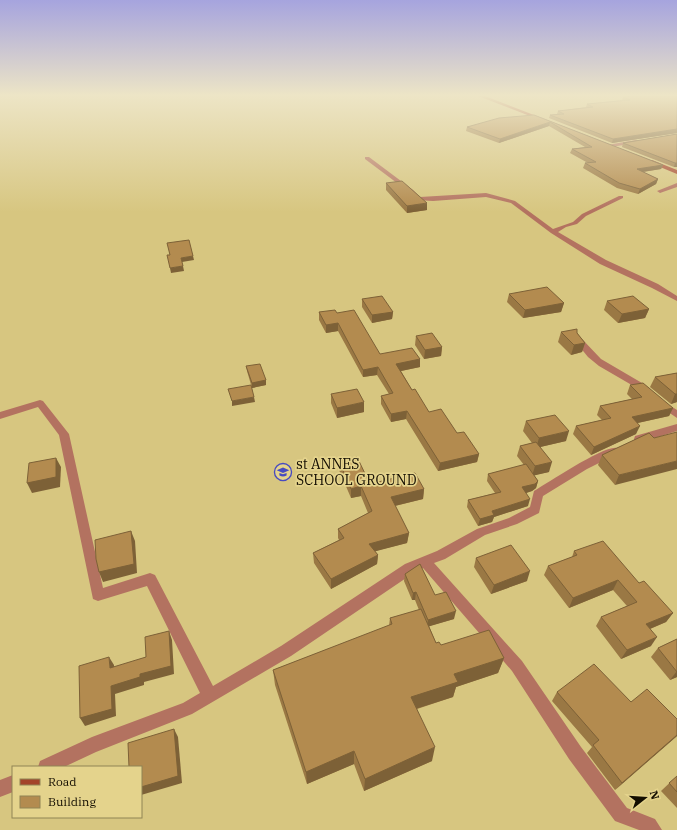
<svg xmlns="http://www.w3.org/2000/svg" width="677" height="830" viewBox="0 0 677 830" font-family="'IBM Plex Serif',serif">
	<rect width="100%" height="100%" fill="#d7c680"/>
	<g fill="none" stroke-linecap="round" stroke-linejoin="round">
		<g fill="#b37260" fill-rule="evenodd">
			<polygon points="636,140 638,141 638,143 610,147 607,145"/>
			<polygon points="365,157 369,157 413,190 420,197 486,193 515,201 553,229 573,222 582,214 619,196 623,196 623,198 586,216 577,224 566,227 558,232 606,260 658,284 677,296 677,301 652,288 600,264 551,233 511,203 486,197 433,201 416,200 409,192 365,159"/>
			<polygon points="677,183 677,187 660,193 657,191"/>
			<polygon points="579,338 582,339 601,359 642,383 654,393 652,395 646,395 630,384 599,366 588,357 575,341"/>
			<path d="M 40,400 L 43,401 L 69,434 L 103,588 L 150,573 L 155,575 L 213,686 L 281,646 L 405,564 L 437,551 L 477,529 L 509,518 L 530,507 L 534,491 C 548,483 604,445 617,448 L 618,451 L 617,454 L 587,469 L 543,496 L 539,513 L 517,524 L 485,535 L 445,559 L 434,563 L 522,661 L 581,747 L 627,808 L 655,819 L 662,830 L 639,830 L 615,821 L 569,759 L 512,671 L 423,568 L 415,572 L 291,656 L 192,714 L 96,752 L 64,767 L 38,767 L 40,761 L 92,737 L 183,703 L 200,693 L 147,586 L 98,601 L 93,599 L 59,435 L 38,407 L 0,419 L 0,412 Z"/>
			<polygon points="661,400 677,410 677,418 658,405 656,403 658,401"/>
			<polygon points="677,424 677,431 639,443 635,442 634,439 635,436"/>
			<polygon points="13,775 13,792 0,797 0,780"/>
		</g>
		<g fill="#a3442a" fill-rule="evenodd">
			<polygon points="478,96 485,96 565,127 561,128"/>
			<polygon points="648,160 652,160 677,170 677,174 648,162"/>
		</g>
	</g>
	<g fill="#9a7844">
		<polygon points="623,97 677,97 677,133 612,143 549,118 550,115 557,114 558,111 587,107 586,107 587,104 622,100"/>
		<polygon points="534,115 663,165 661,169 643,172 658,179 656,184 638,194 617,188 583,168 585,163 588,163 570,153 572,149 585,147 549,126 499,143 466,131 467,127"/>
		<polygon points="677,134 677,167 674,167 622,147 623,143"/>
		<polygon points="386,183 427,210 407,213 386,190"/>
		<polygon points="509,294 564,303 561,312 523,318 507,302"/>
		<polygon points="362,299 393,312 392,319 372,323 362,307"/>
		<polygon points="607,301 649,309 645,318 618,323 604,310"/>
		<polygon points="319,312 337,313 380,354 420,359 420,367 401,371 412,390 429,412 457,433 479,454 477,462 438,471 406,419 391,422 381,404 381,396 389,394 377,375 363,377 338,331 326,333 319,320"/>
		<polygon points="561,332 577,333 585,343 582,352 571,355 558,342"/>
		<polygon points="416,336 442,347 441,356 424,359 415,345"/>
		<polygon points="246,366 266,380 266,385 252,388 247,371"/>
		<polygon points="677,373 677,402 671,404 650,387 655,377"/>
		<polygon points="630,385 673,408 669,416 638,423 636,434 591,455 573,434 576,426 602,420 597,415 600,406 632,399 627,394"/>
		<polygon points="331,394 364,412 337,418 331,403"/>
		<polygon points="526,421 566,441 540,447 549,472 534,475 538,481 536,488 532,491 526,493 528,506 494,517 492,522 478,526 467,507 468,500 495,493 487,481 488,474 524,465 517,456 520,446 532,443 523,431"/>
		<polygon points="649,433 615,485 598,465 602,455"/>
		<polygon points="339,461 370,484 424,489 423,499 395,506 409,533 407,543 375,551 378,555 377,564 331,589 314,563 313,553 339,540 338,538 338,529 368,513 361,496 351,498 339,470"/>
		<polygon points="574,551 639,583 673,613 666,622 650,629 651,646 621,659 596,626 601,617 627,606 613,590 569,608 544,575 548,566 572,557"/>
		<polygon points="476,558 527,581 491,594 474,567"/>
		<polygon points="405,574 435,595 454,619 429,626 436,643 441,645 504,658 498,673 456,687 453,697 417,709 432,761 364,791 354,764 307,784 275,685 273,670 389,626 390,618 419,610 415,600 412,600 404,581"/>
		<polygon points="677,639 677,677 670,680 651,657 658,648"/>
		<polygon points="557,692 631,702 677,719 677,736 615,790 587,753 592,747 552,701"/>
		<polygon points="677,776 677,808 661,791"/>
	</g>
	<g fill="#7d6137">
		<polygon points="550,122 549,126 499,143 500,139"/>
		<polygon points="677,129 677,133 612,143 613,139"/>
		<polygon points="675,163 677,163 677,167 674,167"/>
		<polygon points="663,165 661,169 635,173 637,169"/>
		<polygon points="658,179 656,184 638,194 640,189"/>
		<polygon points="427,203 427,210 407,213 407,206"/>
		<polygon points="193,256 194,260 182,262 181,258"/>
		<polygon points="183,266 184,271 171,273 170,268"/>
		<polygon points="564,303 561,312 523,318 525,310"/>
		<polygon points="649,309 645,318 618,323 622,314"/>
		<polygon points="393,312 392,319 372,323 372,315"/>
		<polygon points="338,323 338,331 326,333 326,325"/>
		<polygon points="585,343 582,352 571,355 574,345"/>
		<polygon points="442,347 441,356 424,359 425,350"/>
		<polygon points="420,359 420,367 396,372 396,364"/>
		<polygon points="378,367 377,375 363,377 363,370"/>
		<polygon points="266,380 266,385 252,388 252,383"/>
		<polygon points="675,394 677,394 677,402 671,404"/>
		<polygon points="254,397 255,402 232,406 232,401"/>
		<polygon points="364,402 364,412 337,418 337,408"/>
		<polygon points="673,408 669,416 628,425 632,417"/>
		<polygon points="407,411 406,419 391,422 391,414"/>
		<polygon points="640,426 636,434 591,455 594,447"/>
		<polygon points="569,431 566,441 536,448 539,438"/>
		<polygon points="479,454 477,462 438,471 440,463"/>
		<polygon points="56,458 61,467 60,487 32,493 27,483"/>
		<polygon points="677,461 677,469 615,485 619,475"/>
		<polygon points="552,462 549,472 532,476 535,466"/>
		<polygon points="538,481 536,488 532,491 520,495 522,487"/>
		<polygon points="361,486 361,496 351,498 351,489"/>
		<polygon points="424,489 423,499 390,507 391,497"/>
		<polygon points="530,499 528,506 494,517 492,522 478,526 480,519 492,511"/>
		<polygon points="131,531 135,541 137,573 103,582 99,572"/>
		<polygon points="409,533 407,543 369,553 369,544"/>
		<polygon points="378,555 377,564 331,589 331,579"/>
		<polygon points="530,571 527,581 491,594 494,585"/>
		<polygon points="618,580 613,590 569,608 573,598"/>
		<polygon points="416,592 415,600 412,600 413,593"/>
		<polygon points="456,611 454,619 427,627 428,620"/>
		<polygon points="673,613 666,622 640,633 646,624"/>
		<polygon points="169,631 172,640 174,674 144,682 144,685 115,694 116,716 85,726 80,718 111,686 140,674"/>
		<polygon points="657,637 651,646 621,659 627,650"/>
		<polygon points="109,657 114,665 114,676 110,668"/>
		<polygon points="504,658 498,673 456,687 453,697 409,711 411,697 454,674"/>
		<polygon points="677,671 677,677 670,680"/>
		<polygon points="174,729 178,737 182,783 141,795 141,787"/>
		<polygon points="677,735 677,736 615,790 622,783"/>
		<polygon points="435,747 432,761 364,791 365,779"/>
		<polygon points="354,751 354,764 307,784 306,772"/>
	</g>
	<g fill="#b38b4f" stroke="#7d6137">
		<polygon points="633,96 675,96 677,97 677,129 613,139 550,115 564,114 558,111 593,107 587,104 630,100 623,97"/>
		<polygon points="534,115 663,165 637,169 658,179 640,189 619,183 585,163 596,162 572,149 592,147 550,122 500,139 467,127 499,118"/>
		<polygon points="677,134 677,163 675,163 623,143"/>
		<polygon points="402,181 427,203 407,206 386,183"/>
		<polygon points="189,240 193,256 181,258 183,266 170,268 167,255 170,255 167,243"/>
		<polygon points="547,287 564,303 525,310 509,294"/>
		<polygon points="382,296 393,312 372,315 362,299"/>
		<polygon points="633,296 649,309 622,314 607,301"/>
		<polygon points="335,310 337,313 354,310 380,354 412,348 420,359 396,364 412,390 415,389 429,412 441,409 457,433 464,432 479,454 440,463 407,411 391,414 381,396 393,393 378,367 363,370 338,323 326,325 319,312"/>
		<polygon points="577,329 577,333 585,343 574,345 561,332"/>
		<polygon points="432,333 442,347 425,350 416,336"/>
		<polygon points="260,364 266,380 252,383 246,366"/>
		<polygon points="677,373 677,394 675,394 655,377"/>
		<polygon points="643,383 673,408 632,417 640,426 594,447 576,426 611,418 600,406 642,397 630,385"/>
		<polygon points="251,385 254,397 232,401 228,389"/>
		<polygon points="357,389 364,402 337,408 331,394"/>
		<polygon points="555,415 569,431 539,438 526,421"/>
		<polygon points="677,432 677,461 619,475 602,455 649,433 654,438"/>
		<polygon points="536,442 552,462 535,466 520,446"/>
		<polygon points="357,457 370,484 415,473 424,489 391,497 409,533 369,544 378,555 331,579 313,553 344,538 338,529 372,511 361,486 351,489 339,461"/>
		<polygon points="56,458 56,477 27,483 29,463"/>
		<polygon points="526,464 538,481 535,484 522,487 530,499 492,511 494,515 480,519 468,500 501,492 488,474"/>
		<polygon points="131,531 134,564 99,572 96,559 95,540"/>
		<polygon points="603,541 639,583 644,581 673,613 646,624 657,637 627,650 601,617 637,602 618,580 573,598 548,566 577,555 574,551"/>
		<polygon points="511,545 530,571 494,585 476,558"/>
		<polygon points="420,564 435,595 446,592 456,611 428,620 416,592 413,593 405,574"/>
		<polygon points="421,609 436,643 439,642 441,645 489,630 504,658 454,674 458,682 411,697 435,747 365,779 354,751 306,772 273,670 392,624 390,618"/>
		<polygon points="169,631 171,666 140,674 140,677 111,686 112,709 80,718 79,666 109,657 110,668 146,657 145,637"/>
		<polygon points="677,639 677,672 658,648"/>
		<polygon points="594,664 631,702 647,689 677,719 677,735 622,783 593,745 599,740 557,692"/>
		<polygon points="174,729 178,776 141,787 141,767 129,767 128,743"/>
		<polygon points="677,776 677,792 669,783"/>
	</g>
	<linearGradient id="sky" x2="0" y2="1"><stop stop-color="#a6a4de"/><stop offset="0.45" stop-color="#ede5c6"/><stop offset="1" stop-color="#ede5c6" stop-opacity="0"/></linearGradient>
	<rect width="677" height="212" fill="url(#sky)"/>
	<defs>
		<g id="school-ring" transform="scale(0.9)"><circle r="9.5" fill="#e4d38c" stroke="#474ac0" stroke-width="1.5"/><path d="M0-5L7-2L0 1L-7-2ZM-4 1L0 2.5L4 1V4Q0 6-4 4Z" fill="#474ac0"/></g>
	</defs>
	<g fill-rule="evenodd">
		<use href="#school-ring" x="283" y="472"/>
	</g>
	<g text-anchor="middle" stroke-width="3.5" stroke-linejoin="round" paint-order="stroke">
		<g font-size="14" fill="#130d00" stroke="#e4d38c" text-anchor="start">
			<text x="296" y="469">st ANNES<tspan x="296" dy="16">SCHOOL GROUND</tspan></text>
		</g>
	</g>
	<rect x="12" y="766" width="130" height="52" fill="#e4d38c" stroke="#908454"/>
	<rect x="20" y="779" width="20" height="6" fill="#a3442a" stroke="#908454"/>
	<text x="48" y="786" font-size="12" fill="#130d00">Road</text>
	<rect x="20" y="796" width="20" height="12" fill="#b38b4f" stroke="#908454"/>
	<text x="48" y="806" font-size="12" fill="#130d00">Building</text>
	<g transform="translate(645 798) rotate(73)" stroke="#e4d38c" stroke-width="3" paint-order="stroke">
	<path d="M0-3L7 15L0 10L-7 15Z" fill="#130d00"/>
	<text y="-6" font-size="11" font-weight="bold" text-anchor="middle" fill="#130d00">N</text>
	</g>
</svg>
